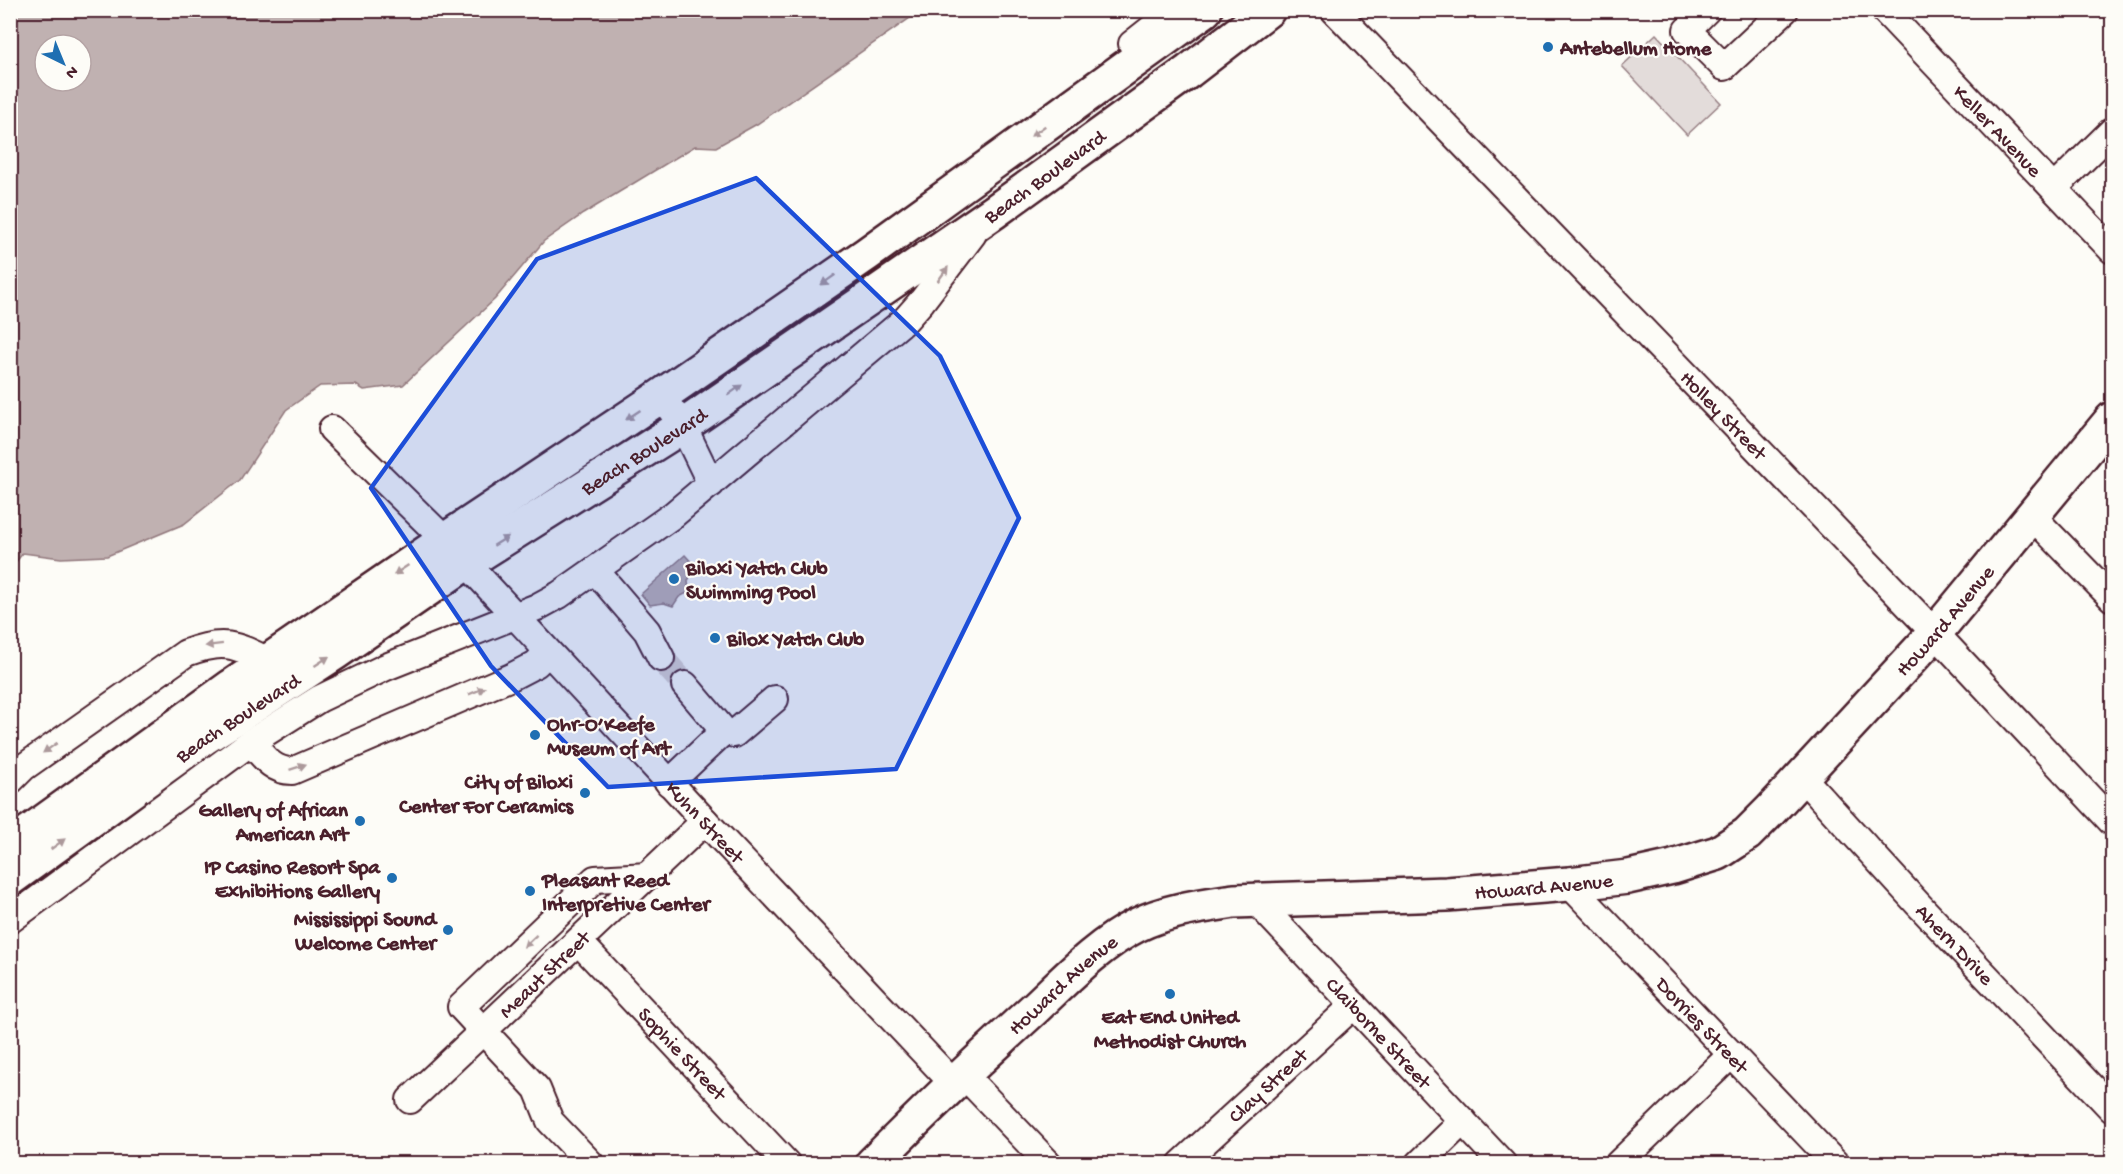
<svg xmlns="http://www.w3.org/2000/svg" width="2123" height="1174" viewBox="0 0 2123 1174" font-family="'Gochi Hand',sans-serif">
	<rect width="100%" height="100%" fill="#fdfcf7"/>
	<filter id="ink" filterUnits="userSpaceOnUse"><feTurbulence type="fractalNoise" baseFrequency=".0167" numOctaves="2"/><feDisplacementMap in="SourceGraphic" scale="12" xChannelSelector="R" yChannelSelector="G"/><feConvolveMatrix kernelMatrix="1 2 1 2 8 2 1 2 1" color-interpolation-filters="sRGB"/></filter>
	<g filter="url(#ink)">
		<polygon fill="#e3dcda" stroke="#967e82" stroke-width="1.5" points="1656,34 1721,103 1687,135 1622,66"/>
		<g fill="#c0b1b1" stroke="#91777b" stroke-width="1.5" fill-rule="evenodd">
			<path d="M 11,10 L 920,10 L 920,11 L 757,124 L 716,147 L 695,146 L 583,214 L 544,241 L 495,299 L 403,385 L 364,390 L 356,385 L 320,386 L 286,410 L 240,480 L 184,524 L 107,556 L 61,558 L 23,553 L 11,568 ZM 45,45 L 81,45 L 81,81 L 45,81 Z"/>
			<polygon points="685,555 695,566 688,581 689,592 679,597 673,606 664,603 650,605 641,594"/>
		</g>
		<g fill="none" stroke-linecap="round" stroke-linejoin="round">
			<polyline stroke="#d9d0ce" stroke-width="26" stroke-dasharray="26 13" stroke-linecap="butt" points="661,658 685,685"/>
			<g stroke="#4a1f2b" stroke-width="30">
				<g id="minor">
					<path id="s1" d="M 1334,10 L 1935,633 L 2112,822"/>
					<polyline points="1707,10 1687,30 1724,67 1785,10"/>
					<path id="s2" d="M 1884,10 L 2112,250"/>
					<polyline points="1132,44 1175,10"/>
					<polyline points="2054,188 2112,131"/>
					<polyline points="661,396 683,426 711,484"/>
					<path id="s3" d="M 332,429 L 445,540 L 705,821 L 953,1083"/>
					<polyline points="2032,516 2112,598"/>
					<polyline points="595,570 647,631 661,658"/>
					<polyline points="724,731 734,734 775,699"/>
					<path d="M 251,742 C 263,756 272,771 292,771 L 511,677 L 536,664 L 548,652"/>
					<path id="s4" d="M 1801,776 L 1917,903 L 2112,1109"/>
					<path d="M 10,781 L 24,767 L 186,653 C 222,639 235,644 268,661"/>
					<polyline points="669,783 724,731 685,685"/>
					<path id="s5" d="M 1569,884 L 1836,1164"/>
					<path id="s6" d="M 1256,901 L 1503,1164"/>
					<polyline points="10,920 251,742 319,699 386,667 537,607 559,595 673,515 906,319 922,301 973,234"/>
					<path id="s7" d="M 579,942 L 787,1164"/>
					<polyline points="963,1074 1049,1164"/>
					<path id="s8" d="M 410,1100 L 705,821"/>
					<polyline points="591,1164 550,1121 537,1089 461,1007 595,879 648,876"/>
					<path id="s9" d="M 1181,1164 L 1354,1005"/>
					<polyline points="1419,1164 1463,1121"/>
					<polyline points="1618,1164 1732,1054"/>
				</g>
			</g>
			<g stroke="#4a1f2b" stroke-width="38">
				<g id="major">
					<polyline points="10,846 232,686 445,540 661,396 867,254 1205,10"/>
					<path id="s10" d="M 10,879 L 204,738 L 335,653 L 466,563 L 683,426 L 994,212 L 1189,71 L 1268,10"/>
					<path id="s11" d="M 872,1164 C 925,1111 979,1059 1034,1009 C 1065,980 1099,944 1137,925 C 1167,910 1202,906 1234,901 L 1447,894 L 1569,884 L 1628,877 L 1673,867 L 1718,853 L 1747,834 L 1771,810 L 1935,633 L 2112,419"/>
				</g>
			</g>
			<use href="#minor" stroke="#fdfcf7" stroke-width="26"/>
			<use href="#major" stroke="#fdfcf7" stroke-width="33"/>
		</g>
		<defs><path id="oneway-solid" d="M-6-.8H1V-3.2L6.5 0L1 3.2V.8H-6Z" transform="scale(1.5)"/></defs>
		<g fill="#ac999b">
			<use href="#oneway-solid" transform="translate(1038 131) rotate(144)"/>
			<use href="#oneway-solid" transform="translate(943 274) rotate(-54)"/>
			<use href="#oneway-solid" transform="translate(828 280) rotate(145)"/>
			<use href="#oneway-solid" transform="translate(735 390) rotate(-35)"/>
			<use href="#oneway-solid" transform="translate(633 415) rotate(146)"/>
			<use href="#oneway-solid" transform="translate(501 541) rotate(-32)"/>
			<use href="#oneway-solid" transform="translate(401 570) rotate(146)"/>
			<use href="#oneway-solid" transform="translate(214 645) rotate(173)"/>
			<use href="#oneway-solid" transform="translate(322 661) rotate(-33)"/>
			<use href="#oneway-solid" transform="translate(477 691) rotate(-23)"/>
			<use href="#oneway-solid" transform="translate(50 748) rotate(145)"/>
			<use href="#oneway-solid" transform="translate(298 767) rotate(-19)"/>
			<use href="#oneway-solid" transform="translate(58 844) rotate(-36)"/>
			<use href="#oneway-solid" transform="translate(530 941) rotate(137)"/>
		</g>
	</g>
	<path fill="#1d4ed8" fill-opacity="0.2" stroke="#1d4ed8" stroke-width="4.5" stroke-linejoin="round" d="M 756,178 L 940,356 L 1019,518 L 896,769 L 608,787 L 491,666 L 371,488 L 537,259 Z"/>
	<g fill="#1f6fb2" stroke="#fdfcf7" stroke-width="2">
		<circle cx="1548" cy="47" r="6"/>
		<circle cx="674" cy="579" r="6"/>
		<circle cx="715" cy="638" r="6"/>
		<circle cx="535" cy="735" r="6"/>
		<circle cx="585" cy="793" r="6"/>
		<circle cx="360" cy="821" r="6"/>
		<circle cx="392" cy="878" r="6"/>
		<circle cx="530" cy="891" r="6"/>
		<circle cx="448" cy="930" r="6"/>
		<circle cx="1170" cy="994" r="6"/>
	</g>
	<g text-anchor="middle" stroke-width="4.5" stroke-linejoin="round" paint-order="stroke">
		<g font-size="21" font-weight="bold" fill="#4a1f2b" stroke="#fdfcf7" text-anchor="start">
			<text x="1560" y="54">Antebellum Home</text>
			<text x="686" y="574">Biloxi Yatch Club<tspan x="686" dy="24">Swimming Pool</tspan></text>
			<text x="727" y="645">Bilox Yatch Club</text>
			<text x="547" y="730">Ohr-O’Keefe<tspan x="547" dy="24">Museum of Art</tspan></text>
			<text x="573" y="788" text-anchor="end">City of Biloxi<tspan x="573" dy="24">Center For Ceramics</tspan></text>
			<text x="348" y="816" text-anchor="end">Gallery of African<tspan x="348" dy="24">American Art</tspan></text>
			<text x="380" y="873" text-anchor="end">IP Casino Resort Spa<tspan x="380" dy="24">Exhibitions Gallery</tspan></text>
			<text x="542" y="886">Pleasant Reed<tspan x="542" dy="24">Interpretive Center</tspan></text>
			<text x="436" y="925" text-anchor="end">Mississippi Sound<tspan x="436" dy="24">Welcome Center</tspan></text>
			<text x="1170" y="1023" text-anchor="middle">Eat End United<tspan x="1170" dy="24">Methodist Church</tspan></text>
		</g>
		<g font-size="21" fill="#4a1f2b" stroke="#fdfcf7">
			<text dy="7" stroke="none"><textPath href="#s2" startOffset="166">Keller Avenue</textPath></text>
			<text dy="7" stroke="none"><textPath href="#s10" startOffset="1251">Beach Boulevard</textPath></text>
			<text dy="7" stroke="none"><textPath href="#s1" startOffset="562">Holley Street</textPath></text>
			<text dy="7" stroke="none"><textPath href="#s10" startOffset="765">Beach Boulevard</textPath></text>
			<text dy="7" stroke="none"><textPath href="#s11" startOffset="1272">Howard Avenue</textPath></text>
			<text dy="7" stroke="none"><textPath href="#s10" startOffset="279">Beach Boulevard</textPath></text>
			<text dy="7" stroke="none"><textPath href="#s3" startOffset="542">Kuhn Street</textPath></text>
			<text dy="7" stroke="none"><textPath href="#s11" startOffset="768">Howard Avenue</textPath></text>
			<text dy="7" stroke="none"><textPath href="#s4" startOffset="228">Ahern Drive</textPath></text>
			<text dy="7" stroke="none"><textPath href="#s8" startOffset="184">Meaut Street</textPath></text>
			<text dy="7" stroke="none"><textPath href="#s11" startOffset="262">Howard Avenue</textPath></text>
			<text dy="7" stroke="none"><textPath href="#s5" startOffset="194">Dorries Street</textPath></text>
			<text dy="7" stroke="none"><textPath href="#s6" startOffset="180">Claiborne Street</textPath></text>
			<text dy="7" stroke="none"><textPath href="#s7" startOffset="152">Sophie Street</textPath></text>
			<text dy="7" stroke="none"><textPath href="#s9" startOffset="117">Clay Street</textPath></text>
		</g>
	</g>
	<rect width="2123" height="1174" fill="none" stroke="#fdfcf7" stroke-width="36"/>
	<rect x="18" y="18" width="2087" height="1138" fill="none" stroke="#4a1f2b" stroke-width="2" filter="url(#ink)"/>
	<g transform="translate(63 63) rotate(137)"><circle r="28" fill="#fdfcf7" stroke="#b5a4a5" stroke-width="1.5"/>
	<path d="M0-4.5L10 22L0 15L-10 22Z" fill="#1f6fb2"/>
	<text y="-9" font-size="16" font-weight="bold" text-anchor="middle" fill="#4a1f2b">N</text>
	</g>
</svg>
